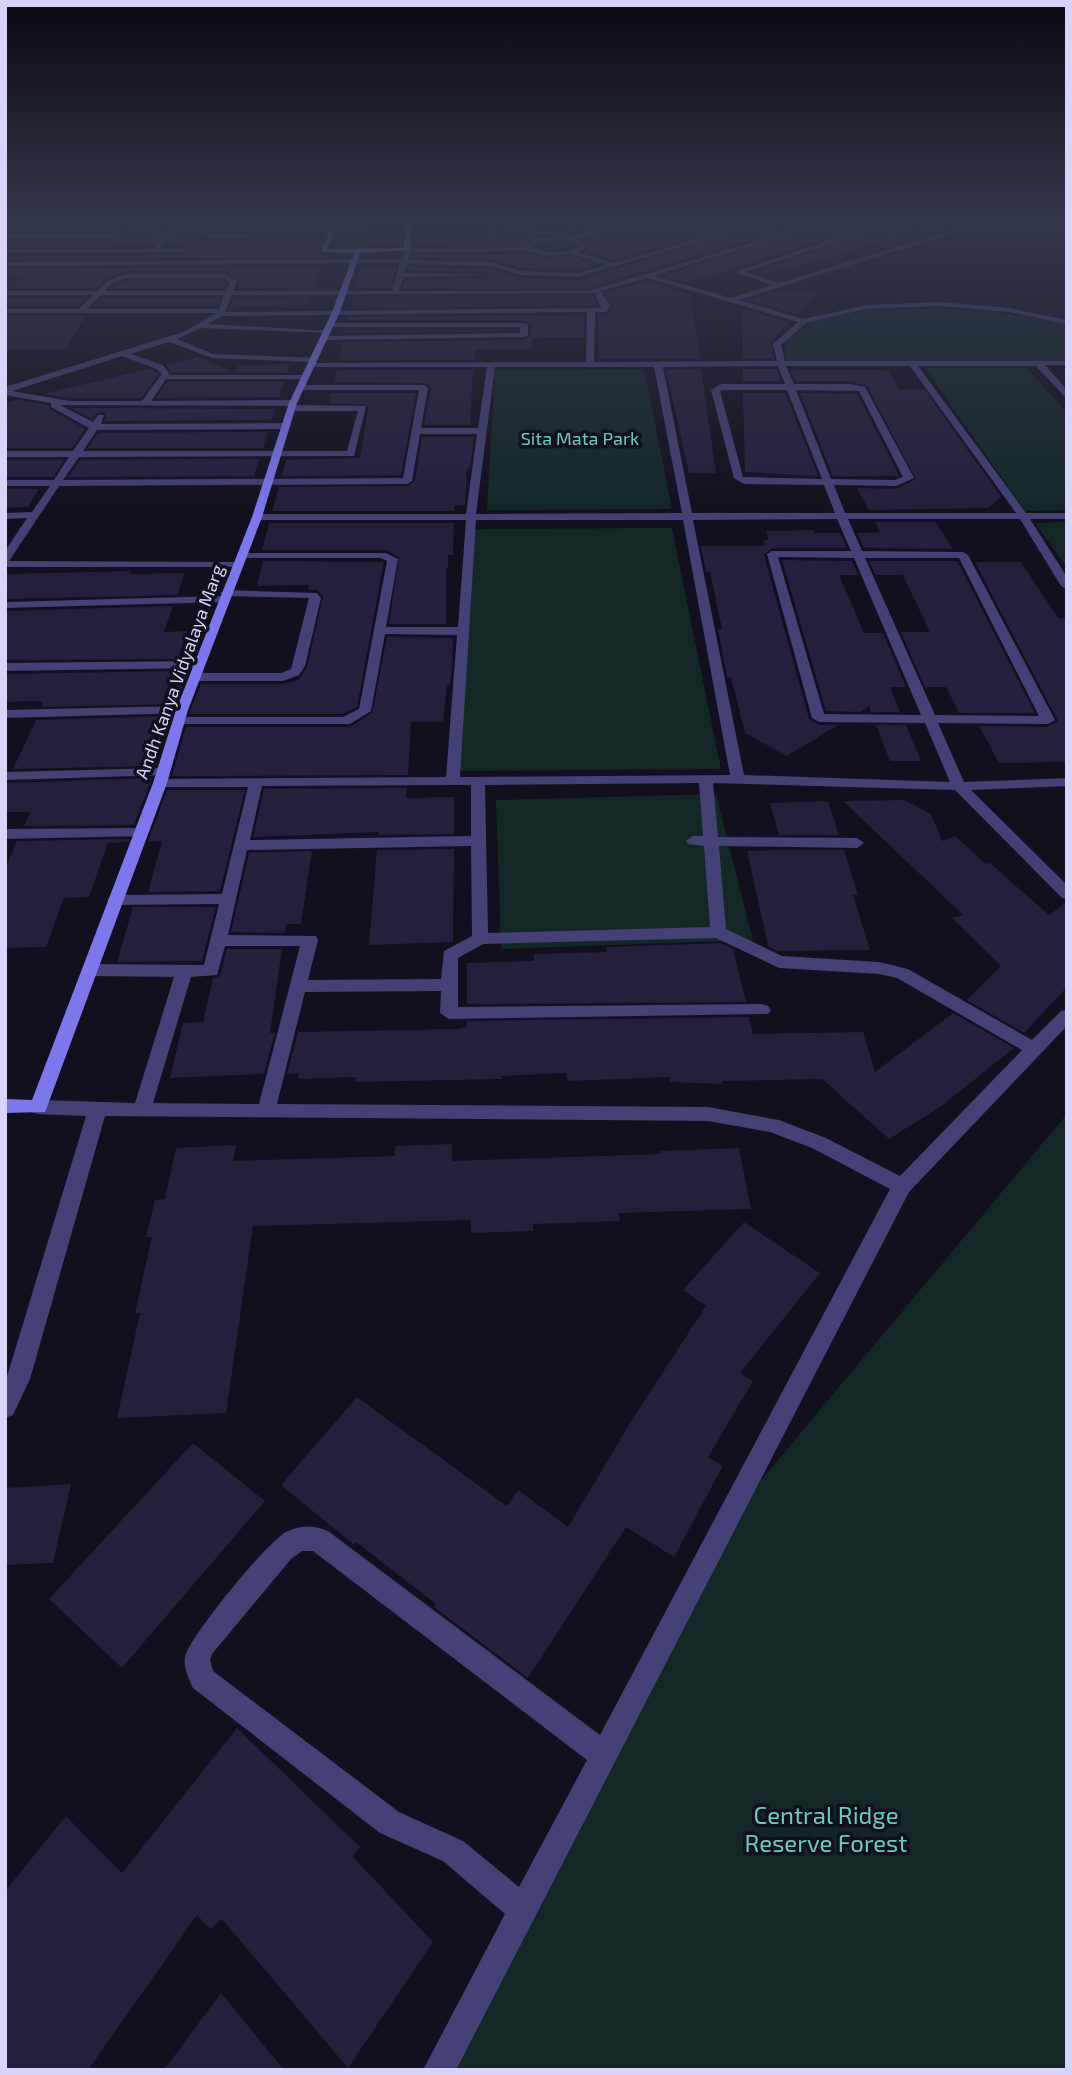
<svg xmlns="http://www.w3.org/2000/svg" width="1072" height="2075" viewBox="0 0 1072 2075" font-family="'Exo 2',sans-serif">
	<rect width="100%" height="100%" fill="#120f1e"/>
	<g fill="#132727">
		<polygon points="943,308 1004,313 1067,324 1067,363 787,363 785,341 811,322 870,309"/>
		<polygon points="925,368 1027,368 1067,413 1067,510 1025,511"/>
		<polygon points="644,369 672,509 487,510 495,370"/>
		<polygon points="1067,522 1067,568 1035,523"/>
		<polygon points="672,528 721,769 459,771 475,529"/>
		<polygon points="716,794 753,940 501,949 496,800"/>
		<polygon points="1067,1114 1067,2070 423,2070 708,1544"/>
	</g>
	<g fill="#251e3d">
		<polygon points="128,224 166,224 153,246 19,246 24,241 111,241"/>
		<polygon points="177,224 203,224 198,239 209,241 324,238 319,251 324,255 324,257 6,259 10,256 186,255 188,251 184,246 165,246"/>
		<polygon points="396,224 396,227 403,227 402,245 366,246 371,225"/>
		<polygon points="510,224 532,224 552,229 572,224 608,224 569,234 536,235 523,244 413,245 414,227 486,226 486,236 492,238 497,226"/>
		<polygon points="631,224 740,224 613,260 585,251 590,245 583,240"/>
		<polygon points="762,224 804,224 588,288 402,288 405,280 487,278 490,275 487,272 408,270 409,267 491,269 521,278 579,280"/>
		<polygon points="826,224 870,224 743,266 689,281 689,283 663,276"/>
		<polygon points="891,224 918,224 919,232 765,275 754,272"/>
		<polygon points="530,254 547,259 572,257 596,265 578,270 521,268 491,259 411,257 412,255"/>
		<polygon points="321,266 314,288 237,288 239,280 225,271 125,271 107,279 96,288 13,288 25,275 5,276 5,269"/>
		<polygon points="361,266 397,266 390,288 356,288"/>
		<polygon points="126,281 223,281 227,283 224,288 111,288"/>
		<polygon points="647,281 691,294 700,359 599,359 598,315 606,315 612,307 605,293"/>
		<polygon points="775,291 820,291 797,314 748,300"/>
		<polygon points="593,296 597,305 351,308 354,297"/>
		<polygon points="311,297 308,306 230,307 234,298"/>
		<polygon points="5,298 87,298 78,306 5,306"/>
		<polygon points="102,298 220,298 217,306 93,306"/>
		<polygon points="743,309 789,322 771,342 774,358 743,359"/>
		<polygon points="584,315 584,337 532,338 533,349 475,350 475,360 339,360 343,342 524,340 531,335 531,325 524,320 348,320 349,317"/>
		<polygon points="5,316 85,316 66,349 5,350"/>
		<polygon points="346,330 517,330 345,333"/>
		<polygon points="198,357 233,372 171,372 166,365"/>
		<polygon points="290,364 287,372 236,372 239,365"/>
		<polygon points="149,369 159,374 141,398 70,398 43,394"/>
		<polygon points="701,369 716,473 689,473 666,370"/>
		<polygon points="743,369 776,369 781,381 743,381"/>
		<polygon points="337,370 473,370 470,425 424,425 431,388 426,383 334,382"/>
		<polygon points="790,370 887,370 900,390 924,389 1001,497 989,508 869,510 857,488 896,489 916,479 867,386 850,381 796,381"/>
		<polygon points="167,382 284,382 279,397 156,398"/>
		<polygon points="331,393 416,393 401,475 282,476 286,460 360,458 369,405 329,403"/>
		<polygon points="743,393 785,393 818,476 745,472"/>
		<polygon points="800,393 857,394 899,476 833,476"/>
		<polygon points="18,400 48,405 50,409 85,429 72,448 5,448 5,403"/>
		<polygon points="71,408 275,409 272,420 105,421 106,416 104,412 96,413 92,419"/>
		<polygon points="268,432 263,448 88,448 98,433"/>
		<polygon points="422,437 474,437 470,468 467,469 465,505 454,506 454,511 272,511 279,487 408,486 415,481"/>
		<polygon points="259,459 254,476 68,477 80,460"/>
		<polygon points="5,460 64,460 53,477 5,477"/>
		<polygon points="5,489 39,489 28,507 5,508"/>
		<polygon points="875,522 936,522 953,549 864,548 857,533 880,532"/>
		<polygon points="269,523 454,523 453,555 448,555 448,568 446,568 446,624 389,624 399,557 386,550 262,550"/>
		<polygon points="814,530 815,533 840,533 847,548 772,548 764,555 809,719 819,725 838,725 787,756 745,733 731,677 727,677 718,629 722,629 710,572 706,572 701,546 765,546 763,540 769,540 766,531"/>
		<polygon points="782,560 852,561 858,575 839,575 864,633 883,633 906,687 890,687 900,712 871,712 869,706 860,712 826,711"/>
		<polygon points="263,561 384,562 357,707 342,714 189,714 201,684 283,684 299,680 307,667 323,596 317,590 308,590 309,585 257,586"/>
		<polygon points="869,561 957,561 1035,713 959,713 946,687 925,687 901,632 930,632 903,575 875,575"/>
		<polygon points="975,562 1021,562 1058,618 1067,618 1067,762 999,763 979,726 1048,727 1058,721"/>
		<polygon points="132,571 130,574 185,573 177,595 5,599 5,574"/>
		<polygon points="173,606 164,632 187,631 178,659 5,660 5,611"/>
		<polygon points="387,637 453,638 452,667 450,685 447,685 443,722 411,722 408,775 172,776 186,727 350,727 372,713"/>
		<polygon points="174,671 170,684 184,683 176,704 42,707 43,703 38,701 5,702 5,674"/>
		<polygon points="171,716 156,766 13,769 36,720"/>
		<polygon points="876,725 906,725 921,761 890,761"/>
		<polygon points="152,778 134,825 24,826 30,812 5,812 7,783"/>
		<polygon points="407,788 406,798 454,797 454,834 379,835 379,832 253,837 264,789"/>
		<polygon points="167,790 245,790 220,891 148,892 162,841 148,842"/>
		<polygon points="904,800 931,814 942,841 955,836 986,864 990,863 1049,915 1067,902 1067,987 1024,1033 967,1000 1001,966 952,918 963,915 843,801"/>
		<polygon points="828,801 839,835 779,835 770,803"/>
		<polygon points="129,839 128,842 108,843 89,897 64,898 46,947 5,948 5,869 17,841"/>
		<polygon points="454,849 453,942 369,945 377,850"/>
		<polygon points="782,850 844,850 858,895 853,895 870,950 778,951 768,946 747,851"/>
		<polygon points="312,851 301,924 286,924 285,933 231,932 249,853"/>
		<polygon points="133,907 216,907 202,961 117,962"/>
		<polygon points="721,943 733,949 746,1002 467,1004 467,963 534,961 534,954 607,952 606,947"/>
		<polygon points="227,949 282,949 270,1033 275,1033 264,1074 170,1078 183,1023 203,1022 213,978 220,976"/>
		<polygon points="953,1013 1014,1048 940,1107 889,1139 822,1079 722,1081 722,1084 670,1082 670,1077 567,1081 566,1073 502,1076 502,1079 355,1082 356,1077 298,1079 299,1073 287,1074 298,1032 456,1029 467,1027 467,1021 749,1017 753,1034 863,1032 875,1072"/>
		<polygon points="452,1144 452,1161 661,1154 661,1151 739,1148 751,1209 619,1213 620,1221 533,1224 533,1231 471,1233 471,1220 253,1226 226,1413 117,1418 140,1313 135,1313 152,1237 146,1237 155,1200 165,1199 176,1148 236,1145 233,1161 395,1156 395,1146"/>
		<polygon points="744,1222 820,1273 740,1373 753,1381 708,1457 723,1466 674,1557 626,1527 528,1678 434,1607 436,1604 356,1542 354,1545 281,1485 357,1397 507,1506 518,1490 568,1527 635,1415 706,1306 683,1290"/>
		<polygon points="193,1443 265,1501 122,1668 49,1599"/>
		<polygon points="71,1484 53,1563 5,1565 5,1488"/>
		<polygon points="237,1728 360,1847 353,1857 433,1942 348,2068 222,1919 210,1929 197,1915 88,2070 5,2070 5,1891 66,1816 122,1873"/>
		<polygon points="221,1993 284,2070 164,2070"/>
	</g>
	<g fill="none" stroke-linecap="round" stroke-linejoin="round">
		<g fill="#444177" fill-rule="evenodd">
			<polygon points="29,224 34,225 88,224 82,229 30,229 27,227"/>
			<polygon points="119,224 125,224 111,238 5,239 5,235 109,234"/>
			<polygon points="169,224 175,224 160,249 184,249 186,252 5,253 5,249 154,249"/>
			<polygon points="207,224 213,224 210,234 315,236 209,238 202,234"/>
			<polygon points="489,224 495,224 493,235 488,234"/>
			<path d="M 619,224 L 629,224 L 577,239 L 588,246 L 579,252 L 613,263 L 750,224 L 760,224 L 578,277 L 521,275 L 491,266 L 407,264 L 404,273 L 487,275 L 403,277 L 399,291 L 588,291 L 814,224 L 824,224 L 654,276 L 731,298 L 772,285 L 737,273 L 737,271 L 879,224 L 889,224 L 746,272 L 779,283 L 972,224 L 982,224 L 739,300 L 803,319 L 867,305 L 939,302 L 1009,308 L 1067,320 L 1067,324 L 1009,312 L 939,306 L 867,309 L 806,323 L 781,345 L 785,361 L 1067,361 L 1067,365 L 1045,365 L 1067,390 L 1067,399 L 1036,366 L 918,366 L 1026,513 L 1067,513 L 1067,519 L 1030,519 L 1067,577 L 1067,589 L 1061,586 L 1020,519 L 848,519 L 862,551 L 963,552 L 968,555 L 1055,720 L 1048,724 L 938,723 L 964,782 L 1067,778 L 1067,786 L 971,790 L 1067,885 L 1067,899 L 1062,898 L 955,790 L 713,783 L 718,837 L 857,838 L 864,843 L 857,848 L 719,846 L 726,929 L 782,956 L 879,962 L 908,969 L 1032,1040 L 1061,1011 L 1067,1009 L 1067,1026 L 909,1192 L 456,2070 L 423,2070 L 505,1914 L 443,1861 L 380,1833 L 193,1688 C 189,1680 183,1666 185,1657 C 189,1637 267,1542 286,1532 C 301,1525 313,1525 328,1531 L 600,1735 L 890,1189 L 812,1148 L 770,1132 L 708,1121 L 105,1116 L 30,1379 L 13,1415 L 5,1418 L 5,1383 L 86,1116 L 38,1114 L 31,1112 L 29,1107 L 31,1102 L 38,1100 L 135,1103 L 174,977 L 89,976 L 81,970 L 89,964 L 204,965 L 219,904 L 115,905 L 107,900 L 115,895 L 222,894 L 248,787 L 160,787 L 153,783 L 160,779 L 446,777 L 457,635 L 385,634 L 371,711 L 350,724 L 174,724 L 172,721 L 179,717 L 343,717 L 359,709 L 387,561 L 381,558 L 242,558 L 237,555 L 238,553 L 386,553 L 398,559 L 386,627 L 458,627 L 466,520 L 257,520 L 252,517 L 257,514 L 466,514 L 477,434 L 420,434 L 412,481 L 407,484 L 59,486 L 9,561 L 238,562 L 242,563 L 242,567 L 5,567 L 5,551 L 27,518 L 5,519 L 5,513 L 32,512 L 50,486 L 5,486 L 5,480 L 54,480 L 69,457 L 5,457 L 5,451 L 73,451 L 89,428 L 51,407 L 51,403 L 5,395 L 5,387 L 183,332 L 216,313 L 5,313 L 5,309 L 79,309 L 93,295 L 5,295 L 5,291 L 97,291 L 108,281 L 125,274 L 225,274 L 237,281 L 233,291 L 392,291 L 400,263 L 5,266 L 5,262 L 401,259 L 407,248 L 526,247 L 525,244 L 536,238 L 569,237 ZM 563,240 L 581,246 C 566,254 546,255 531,245 L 537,242 ZM 530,251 L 547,256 L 572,254 L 605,265 L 578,273 L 521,271 L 491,262 L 408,260 L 410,252 ZM 126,278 L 224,278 L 230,282 L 226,291 L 105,291 L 112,283 ZM 647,278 L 798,322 L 773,344 L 777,361 L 594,362 L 595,312 L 606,312 L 610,306 L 601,291 ZM 595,293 L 601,308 L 225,312 L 232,295 ZM 101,295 L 224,295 L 219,309 L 87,309 ZM 587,312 L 586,362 L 308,363 L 311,367 L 487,367 L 478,428 L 421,428 L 428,388 L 424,385 L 297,385 L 300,390 L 419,390 L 403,478 L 63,480 L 79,457 L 354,456 L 366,406 L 294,405 L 297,403 L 293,400 L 151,401 L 166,379 L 305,379 L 309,377 L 305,375 L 170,375 L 163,365 L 130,354 L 169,342 L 212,358 L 313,362 L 316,358 L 213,354 L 177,339 L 201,328 L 327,333 L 331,331 L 208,324 L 222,316 ZM 122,356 L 157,369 L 162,374 L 142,401 L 70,401 L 12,391 ZM 778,366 L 785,384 L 721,384 L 711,390 L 734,478 L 744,484 L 824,485 L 835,513 L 692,513 L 663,367 ZM 786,366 L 910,366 L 1016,513 L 845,513 L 834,485 L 896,486 L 914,478 L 865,387 L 850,384 L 794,384 ZM 495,367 L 654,367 L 682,513 L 476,514 ZM 723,390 L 787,390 L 822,479 L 743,477 L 720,391 ZM 796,390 L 859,391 L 903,477 L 895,480 L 831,479 ZM 60,405 L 291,406 L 288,408 L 292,411 L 358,411 L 347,451 L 83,451 L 97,430 L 287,429 L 291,426 L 287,423 L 101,424 L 104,415 L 98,415 L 93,422 ZM 837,519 L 851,551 L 772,551 L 767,554 L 812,718 L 819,722 L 925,723 L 950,782 L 744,775 L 693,520 ZM 476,520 L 683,520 L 730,775 L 460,777 ZM 778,557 L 854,558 L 921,715 L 824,714 ZM 865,558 L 959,558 L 1039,716 L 935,715 ZM 699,783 L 703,836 L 693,836 L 686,841 L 688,844 L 704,846 L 710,927 L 488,933 L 485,785 ZM 453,785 L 471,785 L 471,836 L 250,840 L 262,786 ZM 471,846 L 472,936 L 444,951 L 441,979 L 308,980 L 318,940 L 316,936 L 228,935 L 247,850 ZM 716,938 L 779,968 L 879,974 L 897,978 L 1022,1050 L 900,1176 L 826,1138 L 779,1120 L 708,1107 L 277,1104 L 305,992 L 441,991 L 440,1013 L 449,1019 L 768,1014 L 771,1010 L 768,1006 L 762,1004 L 458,1007 L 458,958 L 483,944 ZM 225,946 L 300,946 L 259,1104 L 153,1103 L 191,977 L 217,975 ZM 302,1551 L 313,1551 L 587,1760 L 519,1887 L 463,1841 L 399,1812 L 213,1671 L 210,1659 L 212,1654 L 291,1559 Z"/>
			<polygon points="330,323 524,323 528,325 528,335 524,337 321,340 324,336 520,333 520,327 327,327"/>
			<polygon points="226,590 317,593 321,598 305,666 299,675 283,681 195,681 189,677 195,673 281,673 291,669 309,598 227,596 230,599 224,602 5,608 5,602 223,596 220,593"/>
			<polygon points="199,661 203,662 203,668 5,671 5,663"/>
			<polygon points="182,706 187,707 187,713 5,718 5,710"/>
			<polygon points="163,768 168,769 168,775 5,780 5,772"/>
			<polygon points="140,828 145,830 147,833 145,836 5,839 5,829"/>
		</g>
		<polygon fill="#7d77ec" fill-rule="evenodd" points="332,224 338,224 327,249 404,248 406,224 412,224 410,250 360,253 340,312 297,403 262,517 188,710 167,783 47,1107 45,1112 5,1113 5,1099 32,1100 153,783 176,710 252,517 289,403 332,312 354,253 321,252"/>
	</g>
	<linearGradient id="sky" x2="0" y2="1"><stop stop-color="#0a0810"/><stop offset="0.43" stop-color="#33374c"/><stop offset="1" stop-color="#33374c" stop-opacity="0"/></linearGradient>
	<rect width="1072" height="515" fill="url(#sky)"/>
	<g text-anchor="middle" stroke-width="7" stroke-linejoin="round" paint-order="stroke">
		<g font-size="18" fill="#69ceb8" stroke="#120f1e">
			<text x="580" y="445">Sita Mata Park</text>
		</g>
		<g font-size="18" fill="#d8d3f9" stroke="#120f1e">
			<text transform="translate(180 672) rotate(-70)" y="6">Andh Kanya Vidyalaya Marg</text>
		</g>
		<g font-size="24" fill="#69ceb8" stroke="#120f1e">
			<text x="826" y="1824">Central Ridge<tspan x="826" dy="28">Reserve Forest</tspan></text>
		</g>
	</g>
	<rect width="1072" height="2075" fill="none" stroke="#d8d3f9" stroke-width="14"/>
</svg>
